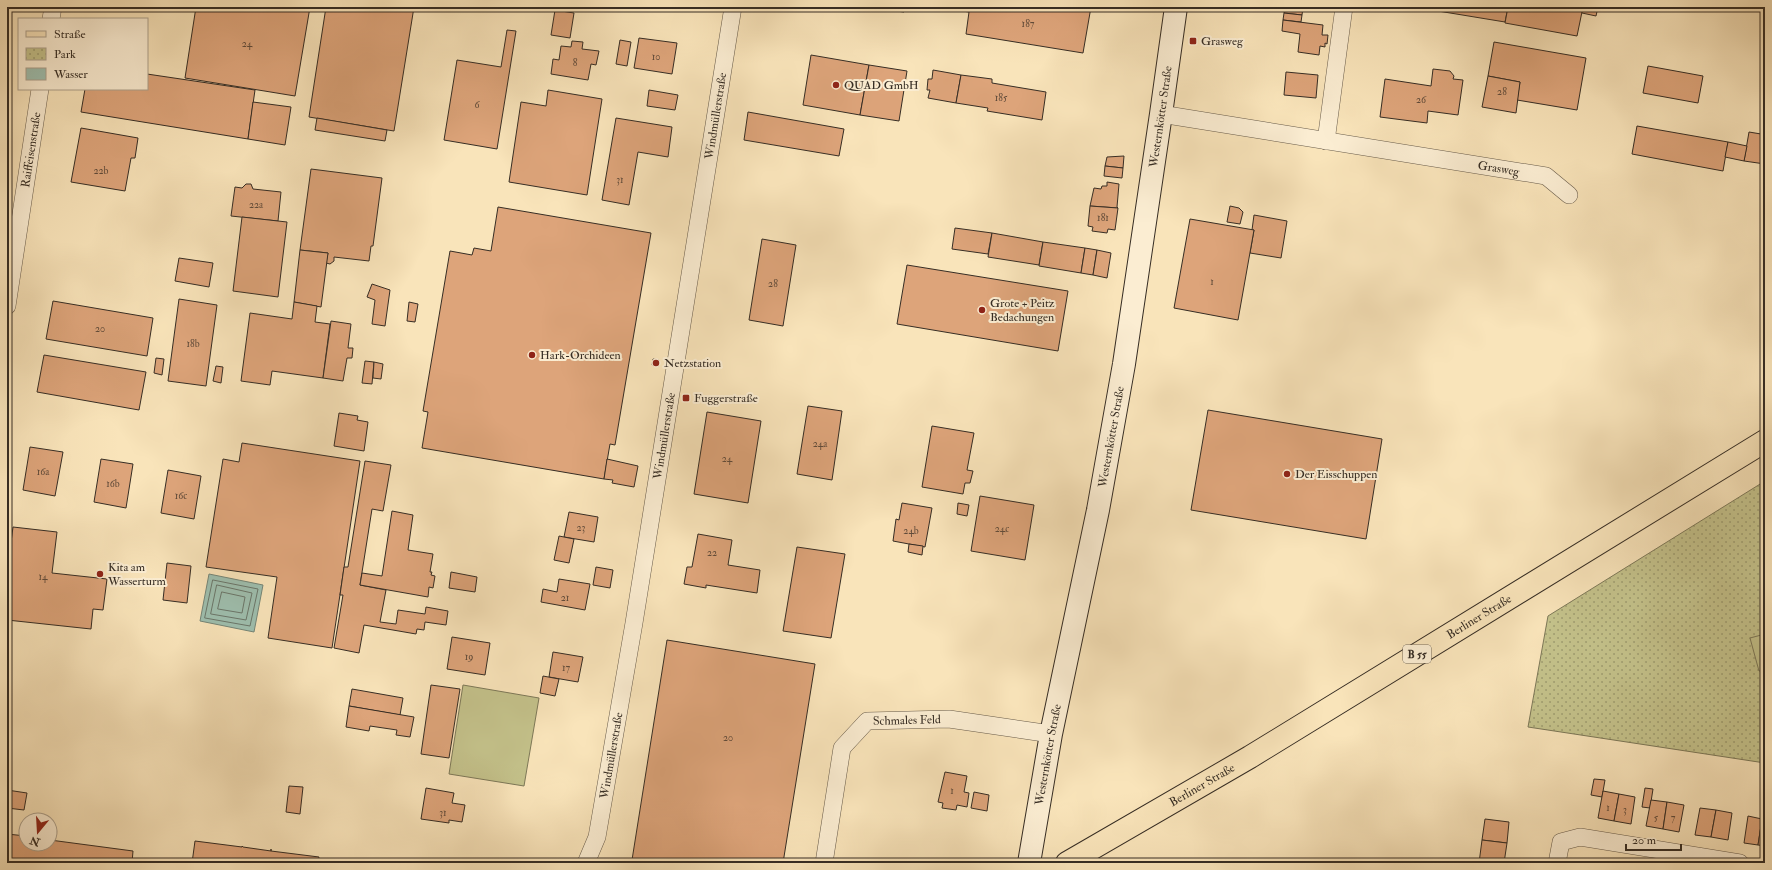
<svg xmlns="http://www.w3.org/2000/svg" width="1772" height="870" viewBox="0 0 1772 870" font-family="'IM FELL Double Pica',serif">
	<defs>
		<pattern id="park-dots" width="8" height="8" patternUnits="userSpaceOnUse"><rect width="8" height="8" fill="#c4c28b"/><path d="M2 2h.1M6 6h.1" fill="none" stroke="#a09e71" stroke-width="1.8" stroke-linecap="round"/></pattern>
	</defs>
	<rect width="100%" height="100%" fill="#f9e4ba"/>
	<filter id="stains"><feTurbulence type="fractalNoise" baseFrequency=".005" numOctaves="4"/><feColorMatrix values="0 0 0 0 .2 0 0 0 0 .09 0 0 0 0 .02 0 0 0 .5 -.17"/></filter>
	<radialGradient id="worn" r=".72"><stop offset=".6" stop-color="#630" stop-opacity="0"/><stop offset="1" stop-color="#630" stop-opacity=".3"/></radialGradient>
	<polygon fill="url(#park-dots)" stroke="#7d7858" points="1765,481 1765,763 1528,727 1548,616"/>
	<g fill="#c4c28b" stroke="#7d7858">
		<polygon points="1765,634 1765,670 1759,671 1750,638"/>
		<polygon points="463,685 539,698 524,786 449,774"/>
	</g>
	<polygon fill="#9ebfaf" stroke="#748577" points="209,574 263,585 254,632 200,621"/>
	<g fill="none" stroke-linecap="round" stroke-linejoin="round">
		<g stroke="#6a766a" stroke-width="1">
			<polygon points="213,580 258,589 250,626 205,618"/>
			<polygon points="217,585 252,593 246,620 211,614"/>
			<polygon points="222,592 245,597 242,613 218,609"/>
		</g>
	</g>
	<g fill="#dda47a" stroke="#362d24">
		<polygon points="196,7 310,7 295,96 185,78"/>
		<polygon points="326,7 414,7 394,131 309,117"/>
		<polygon points="888,7 905,7 904,12 888,10"/>
		<polygon points="956,7 1091,7 1083,53 966,34 969,12 956,10"/>
		<polygon points="1285,7 1303,7 1302,15 1284,13"/>
		<polygon points="1438,7 1508,7 1505,22 1438,11"/>
		<polygon points="1508,7 1583,7 1577,36 1505,23"/>
		<polygon points="1583,7 1598,7 1596,16 1582,13"/>
		<polygon points="555,10 574,13 570,38 551,35"/>
		<polygon points="1284,13 1302,15 1301,22 1283,20"/>
		<polygon points="1283,20 1323,25 1322,35 1328,35 1327,44 1325,43 1325,47 1320,46 1319,55 1298,52 1300,34 1282,31"/>
		<polygon points="507,30 516,31 497,149 444,140 457,60 501,67"/>
		<polygon points="639,38 677,43 672,74 634,68"/>
		<polygon points="620,40 631,42 627,66 616,64"/>
		<polygon points="572,41 583,42 582,49 599,51 596,65 591,64 588,80 551,74 553,59 559,60 561,46 571,47"/>
		<polygon points="1494,42 1586,58 1577,110 1517,100 1520,82 1488,76"/>
		<polygon points="811,55 869,65 860,115 803,105"/>
		<polygon points="869,65 907,71 899,121 860,115"/>
		<polygon points="1648,66 1703,76 1698,103 1643,93"/>
		<polygon points="1433,69 1450,71 1454,76 1453,79 1463,80 1458,115 1428,111 1427,123 1380,117 1385,79 1431,86"/>
		<polygon points="933,70 961,75 956,103 928,98 930,90 927,90 928,79 932,79"/>
		<polygon points="1286,72 1318,75 1316,98 1284,95"/>
		<polygon points="147,74 255,90 248,139 81,112 85,89 147,89"/>
		<polygon points="961,75 992,79 992,83 1046,92 1042,120 987,111 988,108 956,103"/>
		<polygon points="1488,76 1520,82 1516,113 1482,107"/>
		<polygon points="548,90 602,99 587,195 509,182 521,102 546,106"/>
		<polygon points="649,90 678,95 675,110 647,106"/>
		<polygon points="253,102 291,107 285,145 248,139"/>
		<polygon points="748,112 844,129 839,156 744,140"/>
		<polygon points="1764,116 1765,164 1744,161 1749,132 1761,134"/>
		<polygon points="317,118 387,130 385,141 315,130"/>
		<polygon points="616,118 672,127 668,157 638,152 629,205 602,200"/>
		<polygon points="1637,126 1728,142 1723,171 1632,154"/>
		<polygon points="81,128 138,138 135,158 131,158 125,191 71,182"/>
		<polygon points="1728,142 1747,146 1744,161 1725,157"/>
		<polygon points="1124,156 1123,168 1105,166 1107,157"/>
		<polygon points="1105,166 1123,168 1122,178 1104,176"/>
		<polygon points="311,169 382,178 373,246 371,246 369,261 334,257 334,261 330,264 326,263 328,253 300,250"/>
		<polygon points="1107,182 1119,184 1117,207 1118,208 1090,206 1094,188 1101,189 1102,186 1107,186"/>
		<polygon points="246,184 251,184 253,189 281,192 278,221 231,216 235,187 242,188"/>
		<polygon points="1090,206 1118,208 1115,230 1108,229 1107,233 1092,231 1093,227 1088,226"/>
		<polygon points="1230,206 1239,208 1243,212 1240,224 1227,222"/>
		<polygon points="498,207 651,233 615,445 610,444 604,479 422,448 428,412 423,411 450,251 472,255 474,248 491,251"/>
		<polygon points="1254,215 1287,221 1281,258 1250,253 1254,230 1252,230"/>
		<polygon points="242,217 287,222 278,297 233,291"/>
		<polygon points="1190,219 1254,230 1238,320 1174,308"/>
		<polygon points="955,228 992,233 988,254 952,249"/>
		<polygon points="992,233 1043,242 1039,265 988,257"/>
		<polygon points="762,239 796,245 783,326 749,320"/>
		<polygon points="1043,242 1085,248 1081,273 1039,266"/>
		<polygon points="1085,248 1097,250 1093,275 1081,273"/>
		<polygon points="300,250 328,253 321,307 294,302"/>
		<polygon points="1097,250 1111,253 1107,278 1093,275"/>
		<polygon points="179,258 213,263 209,287 175,281"/>
		<polygon points="907,265 1068,291 1058,351 897,324"/>
		<polygon points="372,284 390,290 385,326 372,324 375,300 367,297"/>
		<polygon points="179,299 217,305 206,386 168,381"/>
		<polygon points="53,301 153,318 147,356 46,339"/>
		<polygon points="294,302 317,306 315,322 330,324 323,378 272,371 270,385 241,381 250,313 292,319"/>
		<polygon points="409,302 418,304 415,322 407,321"/>
		<polygon points="331,321 351,324 348,348 353,348 352,358 347,358 343,381 323,378"/>
		<polygon points="44,355 146,372 139,410 37,392"/>
		<polygon points="156,358 164,359 162,375 154,373"/>
		<polygon points="653,359 659,360 658,366 652,365"/>
		<polygon points="365,361 374,362 372,384 362,383"/>
		<polygon points="374,362 383,364 381,379 373,378"/>
		<polygon points="216,366 223,367 221,383 213,381"/>
		<polygon points="808,406 842,411 832,480 797,474"/>
		<polygon points="1208,410 1382,439 1366,539 1191,510"/>
		<polygon points="707,412 761,421 748,503 694,494"/>
		<polygon points="339,413 358,416 357,420 368,422 364,451 334,446"/>
		<polygon points="932,426 974,433 967,470 973,471 970,483 965,483 963,494 922,487"/>
		<polygon points="242,443 360,461 332,648 268,638 277,577 206,567 223,459 239,462"/>
		<polygon points="30,447 63,452 55,496 23,490"/>
		<polygon points="101,459 133,464 126,508 94,502"/>
		<polygon points="607,459 638,466 634,487 612,483 613,480 604,479"/>
		<polygon points="365,461 391,465 383,511 372,509 360,585 386,590 380,622 396,624 398,610 425,614 426,607 448,611 446,625 425,622 424,630 417,629 416,634 364,625 359,653 334,648 343,595 340,595 344,567 348,567"/>
		<polygon points="168,470 201,476 194,519 161,513"/>
		<polygon points="980,496 1034,505 1025,560 971,551"/>
		<polygon points="902,503 932,508 925,547 893,541 896,519 899,520"/>
		<polygon points="958,503 969,505 967,516 957,514"/>
		<polygon points="392,511 413,515 408,550 433,554 430,572 432,572 431,575 435,576 433,588 429,587 428,597 360,585 362,573 382,576"/>
		<polygon points="569,512 598,517 594,542 564,537"/>
		<polygon points="13,527 57,532 52,573 107,579 103,610 93,609 91,629 7,620 7,573"/>
		<polygon points="698,534 732,540 728,565 760,570 757,593 706,585 706,588 684,584 687,567 692,567"/>
		<polygon points="559,536 574,539 569,563 554,560"/>
		<polygon points="909,544 923,546 922,555 908,552"/>
		<polygon points="797,547 845,554 831,638 783,631"/>
		<polygon points="167,563 191,566 187,603 163,600"/>
		<polygon points="596,567 613,570 610,588 593,585"/>
		<polygon points="451,572 477,577 475,592 449,588"/>
		<polygon points="559,579 590,584 585,610 541,602 543,589 557,592"/>
		<polygon points="452,637 490,643 485,675 447,669"/>
		<polygon points="667,640 815,664 783,863 648,863 632,860"/>
		<polygon points="553,652 583,657 578,682 549,677"/>
		<polygon points="543,676 559,679 555,696 540,693"/>
		<polygon points="431,685 460,689 449,758 421,754"/>
		<polygon points="352,689 403,698 400,715 349,706"/>
		<polygon points="349,706 414,717 410,737 396,735 397,730 370,726 369,731 346,727"/>
		<polygon points="945,772 967,776 964,792 969,793 967,807 957,805 956,810 942,808 943,803 938,802"/>
		<polygon points="1594,779 1605,780 1602,797 1591,795"/>
		<polygon points="289,786 303,787 300,814 286,812"/>
		<polygon points="426,788 454,793 452,803 465,805 462,822 449,820 449,823 421,819"/>
		<polygon points="1645,788 1653,789 1650,808 1642,807"/>
		<polygon points="7,790 27,793 24,810 7,808"/>
		<polygon points="1603,791 1619,794 1614,821 1598,818"/>
		<polygon points="974,792 989,795 987,811 971,808"/>
		<polygon points="1619,794 1635,797 1631,824 1614,821"/>
		<polygon points="1651,800 1667,802 1663,829 1646,826"/>
		<polygon points="1667,802 1684,805 1679,832 1663,829"/>
		<polygon points="1700,808 1716,810 1711,837 1695,835"/>
		<polygon points="1716,810 1732,813 1728,840 1711,837"/>
		<polygon points="1748,816 1762,819 1758,845 1744,843"/>
		<polygon points="1485,819 1509,822 1507,843 1482,840"/>
		<polygon points="1762,819 1765,819 1765,846 1758,845"/>
		<polygon points="7,834 26,836 26,844 50,844 50,840 133,851 132,863 7,863"/>
		<polygon points="1482,840 1507,843 1504,863 1479,863"/>
		<polygon points="195,841 242,847 242,846 243,847 271,851 271,849 271,851 319,857 318,863 192,863"/>
	</g>
	<g fill="none" stroke-linecap="round" stroke-linejoin="round">
		<g stroke="#675b4a" stroke-width="18">
			<g id="street">
				<polyline points="51,19 53,7"/>
				<path id="s1" d="M 1161,114 L 1546,176 L 1569,195"/>
				<polyline points="1326,141 1344,7"/>
				<path id="s2" d="M 7,306 L 40,89"/>
				<path id="s3" d="M 586,863 L 597,837 L 634,623 L 733,7"/>
				<path id="s4" d="M 824,863 L 842,748 L 867,721 L 949,719 L 1051,734"/>
				<polyline points="1557,863 1561,842 1580,837 1740,863"/>
			</g>
		</g>
		<g stroke="#362d24" stroke-width="24">
			<g id="secondary">
				<path id="s5" d="M 1029,863 L 1051,734 L 1098,510 L 1124,364 L 1161,114 L 1176,7"/>
			</g>
		</g>
		<g stroke="#362d24" stroke-width="24">
			<g id="primary">
				<path id="s6" d="M 1067,863 L 1250,757 L 1765,441"/>
			</g>
		</g>
		<use href="#street" stroke="#fbedd2" stroke-width="17"/>
		<use href="#secondary" stroke="#fbedd2" stroke-width="22"/>
		<use href="#primary" stroke="#f9e4ba" stroke-width="22"/>
	</g>
	<g fill="#8f2418" stroke="#fbedd2" stroke-width="1.5">
		<rect x="1189" y="37" width="8" height="8" rx="2"/>
		<circle cx="836" cy="85" r="4"/>
		<circle cx="982" cy="310" r="4"/>
		<circle cx="532" cy="355" r="4"/>
		<circle cx="656" cy="363" r="4"/>
		<rect x="682" y="394" width="8" height="8" rx="2"/>
		<circle cx="1287" cy="474" r="4"/>
		<circle cx="100" cy="574" r="4"/>
	</g>
	<g text-anchor="middle" stroke-width="4" stroke-linejoin="round" paint-order="stroke">
		<g font-size="10" fill="#604b3a">
			<text x="1028" y="27">187</text>
			<text x="247" y="47">24</text>
			<text x="656" y="60">10</text>
			<text x="575" y="66">8</text>
			<text x="1502" y="95">28</text>
			<text x="1001" y="101">185</text>
			<text x="1421" y="103">26</text>
			<text x="477" y="108">6</text>
			<text x="101" y="174">22b</text>
			<text x="620" y="183">31</text>
			<text x="256" y="208">22a</text>
			<text x="1103" y="221">181</text>
			<text x="1212" y="285">1</text>
			<text x="773" y="287">28</text>
			<text x="100" y="332">20</text>
			<text x="193" y="347">18b</text>
			<text x="820" y="447">24a</text>
			<text x="727" y="462">24</text>
			<text x="43" y="475">16a</text>
			<text x="113" y="487">16b</text>
			<text x="181" y="499">16c</text>
			<text x="581" y="531">23</text>
			<text x="1002" y="532">24c</text>
			<text x="911" y="534">24b</text>
			<text x="712" y="556">22</text>
			<text x="43" y="580">14</text>
			<text x="565" y="601">21</text>
			<text x="469" y="660">19</text>
			<text x="566" y="671">17</text>
			<text x="728" y="741">20</text>
			<text x="952" y="794">1</text>
			<text x="1608" y="811">1</text>
			<text x="1625" y="813">3</text>
			<text x="443" y="816">31</text>
			<text x="1656" y="821">5</text>
			<text x="1673" y="821">7</text>
		</g>
		<rect fill="#fbedd2" stroke="#716758" stroke-width="1" x="1403" y="645" width="28" height="18" rx="3"/>
		<g font-size="11" font-weight="bold" fill="#362d24">
			<text x="1417" y="658">B 55</text>
		</g>
		<g font-size="12" fill="#362d24" stroke="#fbedd2" text-anchor="start">
			<text x="1201" y="45">Grasweg</text>
			<text x="844" y="89">QUAD GmbH</text>
			<text x="990" y="307">Grote + Peitz<tspan x="990" dy="14">Bedachungen</tspan></text>
			<text x="540" y="359">Hark-Orchideen</text>
			<text x="664" y="367">Netzstation</text>
			<text x="694" y="402">Fuggerstraße</text>
			<text x="1295" y="478">Der Eisschuppen</text>
			<text x="108" y="571">Kita am<tspan x="108" dy="14">Wasserturm</tspan></text>
		</g>
		<g font-size="12" fill="#362d24" stroke="#fbedd2">
			<text dy="4" stroke="none"><textPath href="#s3" startOffset="759">Windmüllerstraße</textPath></text>
			<text dy="4" stroke="none"><textPath href="#s5" startOffset="758">Westernkötter Straße</textPath></text>
			<text dy="4" stroke="none"><textPath href="#s2" startOffset="158">Raiffeisenstraße</textPath></text>
			<text dy="4" stroke="none"><textPath href="#s1" startOffset="342">Grasweg</textPath></text>
			<text dy="4" stroke="none"><textPath href="#s3" startOffset="435">Windmüllerstraße</textPath></text>
			<text dy="4" stroke="none"><textPath href="#s5" startOffset="434">Westernkötter Straße</textPath></text>
			<text dy="4" stroke="none"><textPath href="#s6" startOffset="480">Berliner Straße</textPath></text>
			<text dy="4" stroke="none"><textPath href="#s4" startOffset="193">Schmales Feld</textPath></text>
			<text dy="4" stroke="none"><textPath href="#s5" startOffset="110">Westernkötter Straße</textPath></text>
			<text dy="4" stroke="none"><textPath href="#s3" startOffset="111">Windmüllerstraße</textPath></text>
			<text dy="4" stroke="none"><textPath href="#s6" startOffset="156">Berliner Straße</textPath></text>
		</g>
	</g>
	<rect width="1772" height="870" fill="none" stroke="#f9e4ba" stroke-width="24"/>
	<rect x="8" y="8" width="1756" height="854" fill="none" stroke="#362d24" stroke-width="2"/>
	<rect x="12" y="12" width="1748" height="846" fill="none" stroke="#362d24"/>
	<rect x="18" y="18" width="130" height="72" fill="#fbedd2" stroke="#aca08c"/>
	<rect x="26" y="31" width="20" height="6" fill="#f9e4ba" stroke="#aca08c"/>
	<text x="54" y="38" font-size="12" fill="#362d24">Straße</text>
	<rect x="26" y="48" width="20" height="12" fill="url(#park-dots)" stroke="#aca08c"/>
	<text x="54" y="58" font-size="12" fill="#362d24">Park</text>
	<rect x="26" y="68" width="20" height="12" fill="#9ebfaf" stroke="#aca08c"/>
	<text x="54" y="78" font-size="12" fill="#362d24">Wasser</text>
	<g transform="translate(38 832) rotate(198)"><circle r="19" fill="#fbedd2" stroke="#aca08c"/>
	<path d="M0-3L7 15L0 10L-7 15Z" fill="#8f2418"/>
	<text y="-6" font-size="11" font-weight="bold" text-anchor="middle" fill="#362d24">N</text>
	</g>
	<path d="M1626 844v6h55v-6" fill="none" stroke="#362d24" stroke-width="2"/>
	<text x="1632" y="844" font-size="12" fill="#362d24" stroke="#fbedd2" stroke-width="3" paint-order="stroke">20 m</text>
	<rect width="100%" height="100%" filter="url(#stains)"/>
	<rect width="100%" height="100%" fill="url(#worn)"/>
</svg>
